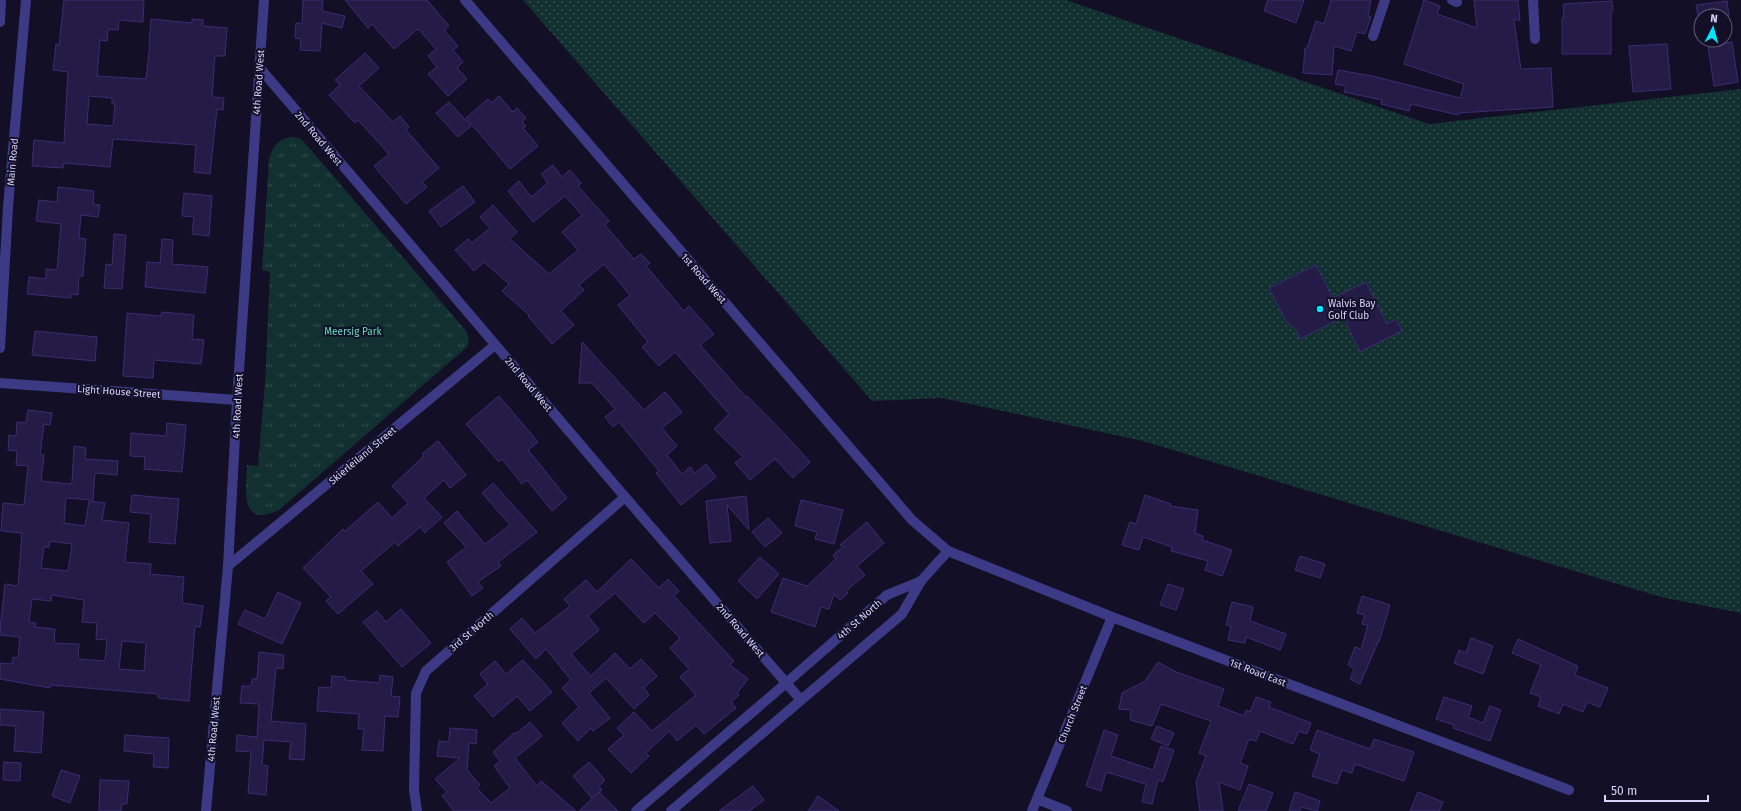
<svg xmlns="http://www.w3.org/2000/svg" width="1741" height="811" viewBox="0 0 1741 811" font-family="'Fira Sans',sans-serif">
	<defs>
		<pattern id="grass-dots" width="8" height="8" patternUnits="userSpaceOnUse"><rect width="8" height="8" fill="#12302f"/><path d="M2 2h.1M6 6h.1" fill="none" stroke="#344d4e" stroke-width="1.8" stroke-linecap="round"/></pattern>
		<pattern id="park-tufts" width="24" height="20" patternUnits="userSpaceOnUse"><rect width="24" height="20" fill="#12302f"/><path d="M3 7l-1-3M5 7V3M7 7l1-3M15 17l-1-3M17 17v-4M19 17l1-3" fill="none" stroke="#344d4e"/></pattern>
	</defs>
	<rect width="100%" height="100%" fill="#130f26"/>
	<polygon fill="url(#grass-dots)" points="523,0 1066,0 1429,124 1741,89 1741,613 1661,597 1143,441 942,398 872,401"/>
	<path fill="url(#park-tufts)" d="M 292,137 L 299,138 L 305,143 L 467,332 L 469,342 L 467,347 L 279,510 C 239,529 246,489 247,465 L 258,466 L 265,383 L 270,272 L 262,270 L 269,160 C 273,146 277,139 292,137 Z"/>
	<g fill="#241b47" stroke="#3b2d73" fill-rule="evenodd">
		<path d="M 64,0 L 144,0 L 143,22 L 119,20 L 118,30 L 108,29 L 107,41 L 100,40 L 97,76 L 146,79 L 150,44 L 149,44 L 151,19 L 192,23 L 192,19 L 203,20 L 203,26 L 227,28 L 225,56 L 215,56 L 212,97 L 224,98 L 223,110 L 217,109 L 210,174 L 194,172 L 196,145 L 113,139 L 110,167 L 64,163 L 63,168 L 32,166 L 34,140 L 64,143 L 68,72 L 53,70 L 56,44 L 59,45 ZM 89,96 L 112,98 L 112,104 L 115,104 L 113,126 L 87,124 Z"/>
		<polygon points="303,0 323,0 322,11 345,16 342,28 322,23 320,51 300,50 301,39 295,38 296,23 302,24"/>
		<polygon points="345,0 427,0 449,26 444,30 458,46 453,50 463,62 457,68 467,79 448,96 428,74 437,67 428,56 436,49 418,29 394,49 372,24 368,28"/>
		<polygon points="1268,0 1304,0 1296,23 1264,11"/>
		<polygon points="1331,0 1371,0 1368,16 1371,17 1365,34 1357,32 1351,51 1334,46 1332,75 1303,73 1305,48 1307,48 1316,21 1324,24"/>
		<polygon points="1424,0 1440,6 1437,14 1477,28 1474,0 1518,0 1520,20 1514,20 1521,69 1551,68 1553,107 1458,113 1458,115 1411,104 1409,111 1381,104 1382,100 1344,92 1346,86 1335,84 1338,70 1372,76 1460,98 1464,84 1404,64"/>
		<polygon points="1612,1 1613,11 1611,12 1611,54 1562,54 1562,18 1564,18 1563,4"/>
		<polygon points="1727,1 1729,16 1698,16 1696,5"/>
		<polygon points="1732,42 1738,82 1714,86 1708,46"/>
		<polygon points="1667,44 1671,89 1633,92 1629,46"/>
		<polygon points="365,53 379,68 359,86 393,122 400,116 409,127 406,130 439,168 422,182 427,187 406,204 374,166 389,154 358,120 355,123 329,95 340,85 335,80"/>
		<polygon points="499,96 513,112 517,108 526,118 522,122 526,126 523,128 538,146 510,169 466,118 488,99 491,103"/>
		<polygon points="449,102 471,126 458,137 436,113"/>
		<polygon points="553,165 562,177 570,170 581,183 578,186 609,221 605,225 634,259 641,254 650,263 646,266 684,311 689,306 714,334 700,345 746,397 747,396 780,429 810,462 793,478 775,459 750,480 735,463 743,457 714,429 729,414 675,352 659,366 642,347 648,342 618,305 630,295 604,264 579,285 584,290 561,311 574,325 552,344 528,316 529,315 502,291 509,284 484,262 474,271 455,250 468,239 472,243 490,228 480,217 493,205 517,232 510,239 549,274 578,250 562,232 582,215 565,196 533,222 508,191 519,181 531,197 548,183 541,174"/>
		<polygon points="463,186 475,202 441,227 429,211"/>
		<polygon points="58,187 94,191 93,204 100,205 98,217 81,215 79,238 86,239 83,276 79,276 78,295 71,294 71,298 27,294 29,277 46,279 46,269 57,270 61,224 36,221 39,200 57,202"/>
		<polygon points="184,193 212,196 209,236 192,234 194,217 182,216"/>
		<polygon points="114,234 126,235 122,289 104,288 106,264 112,265"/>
		<polygon points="162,239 173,240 172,264 208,267 205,293 145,287 147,262 160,263"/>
		<polygon points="1316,265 1333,298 1366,282 1387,324 1396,319 1402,331 1360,352 1343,317 1300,339 1296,330 1286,321 1269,288"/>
		<polygon points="162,312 194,315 192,339 204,340 201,364 154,360 153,378 123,376 127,313 161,316"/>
		<polygon points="35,331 97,337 95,361 32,355"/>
		<polygon points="582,342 644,410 665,392 682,412 662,428 677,446 667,455 682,474 690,467 695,473 706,464 716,477 681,505 656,473 659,471 619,422 613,427 605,417 615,409 592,383 579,383"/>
		<polygon points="499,396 538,442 528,450 567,498 552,511 527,480 522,484 502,459 499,462 466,424"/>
		<path d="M 28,410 L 52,413 L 50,425 L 44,424 L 40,454 L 44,455 L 41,481 L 70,484 L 72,482 L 74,446 L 86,448 L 85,459 L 118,461 L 117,475 L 95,473 L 93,500 L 66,498 L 64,523 L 85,526 L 89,501 L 105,503 L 102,520 L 129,523 L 125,562 L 151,564 L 150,574 L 184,577 L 182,603 L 203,606 L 200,627 L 195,626 L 189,701 L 158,698 L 158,694 L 51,685 L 50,688 L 0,679 L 0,663 L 12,664 L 13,657 L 18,658 L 20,637 L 0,635 L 0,629 L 5,584 L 18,586 L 22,533 L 1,531 L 3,503 L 24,505 L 28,466 L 16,465 L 17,451 L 8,450 L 9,435 L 16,436 L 17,422 L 26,423 ZM 50,541 L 72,544 L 68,571 L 41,568 L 44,547 L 49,547 ZM 52,595 L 84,600 L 82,622 L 97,623 L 96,639 L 107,640 L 105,661 L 78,659 L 79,644 L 54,643 L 55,629 L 35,627 L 36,623 L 29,622 L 32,599 L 51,601 ZM 122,641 L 146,643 L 144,671 L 119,669 Z"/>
		<polygon points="167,423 186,425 182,472 144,469 145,457 130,456 131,433 166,436"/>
		<polygon points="438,441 466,475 450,488 444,480 424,498 442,517 425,533 420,527 398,546 395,542 361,571 373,584 338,614 326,601 331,597 303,568 343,529 345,531 378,502 392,518 408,503 392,486 424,456 422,454"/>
		<polygon points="493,483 537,532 498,562 501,566 478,582 483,588 472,596 447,562 466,547 444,523 457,511 485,544 510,525 482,493"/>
		<polygon points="132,495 179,499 175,544 149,542 151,514 130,512"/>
		<polygon points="1145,495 1171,504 1170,506 1198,510 1195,533 1203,536 1202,540 1232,550 1222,576 1205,570 1208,561 1171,551 1172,547 1143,537 1139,550 1122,545 1130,522 1136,524"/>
		<polygon points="746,496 749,530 727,505 731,541 710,543 706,501"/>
		<polygon points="801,500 843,510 834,544 815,539 817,532 795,526"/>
		<polygon points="768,518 782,533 765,547 752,532"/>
		<polygon points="867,522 884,543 857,566 865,575 846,591 848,593 840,600 834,594 829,609 821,607 815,627 771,612 783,578 807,586 836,559 833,555 844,546 840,545"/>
		<polygon points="1300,556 1325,564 1320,578 1295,570"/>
		<polygon points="760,557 779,574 757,599 738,581"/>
		<polygon points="631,559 659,588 668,579 679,591 674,596 734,661 730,665 748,679 737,693 739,695 731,702 736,708 704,734 696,725 677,741 669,731 646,753 649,756 631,773 608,749 624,735 617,728 634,712 652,731 696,695 680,677 689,669 670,648 680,638 655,613 644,623 615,593 588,616 599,630 571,654 591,676 615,653 630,669 641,659 657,676 644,688 649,695 634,709 606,678 589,693 610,718 593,731 591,728 578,741 562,723 579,707 562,688 571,680 546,649 536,659 510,629 522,618 535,633 570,606 564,599 586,580 597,592"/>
		<polygon points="1168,584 1184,589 1176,610 1160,605"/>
		<polygon points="278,592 301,603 282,644 238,624 245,610 265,619"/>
		<polygon points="1362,596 1390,605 1379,642 1378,642 1360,684 1350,679 1354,668 1348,665 1355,647 1361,649 1368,625 1362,624 1365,615 1357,613"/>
		<polygon points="1232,602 1253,607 1250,621 1286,634 1280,650 1246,637 1245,643 1228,640 1231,626 1226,625"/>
		<polygon points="401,609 431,643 402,667 363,622 377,611 386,622"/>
		<polygon points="1471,638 1493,646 1483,674 1454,663 1459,650 1466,653"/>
		<polygon points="1518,639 1578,666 1575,675 1608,688 1600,707 1587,702 1583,712 1563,704 1559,714 1538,706 1541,697 1530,693 1541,665 1512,653"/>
		<polygon points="259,652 284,655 283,669 276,668 271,721 306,724 304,760 289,759 291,742 264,740 262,765 268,766 266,795 248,793 251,752 236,751 237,735 257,737 259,706 258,704 240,703 242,686 251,686 252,679 257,679"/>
		<polygon points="523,660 552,692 530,711 517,696 493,717 474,696 488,684 480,674 495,661 506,674"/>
		<polygon points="1158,662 1176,672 1224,689 1218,706 1244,716 1246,710 1250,712 1256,697 1271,702 1269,707 1311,723 1307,734 1299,731 1293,744 1260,731 1256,741 1249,739 1240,763 1248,766 1240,790 1219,782 1223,811 1200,811 1196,782 1206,756 1199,753 1211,721 1161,704 1152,726 1130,720 1131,710 1119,709 1122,693 1145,681"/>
		<polygon points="380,675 393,677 391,696 400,697 398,717 385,716 383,751 362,750 364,729 358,729 359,714 317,711 319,687 331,688 332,676 345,677 345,680 379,683"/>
		<polygon points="1444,697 1472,706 1468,717 1483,723 1490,706 1501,710 1490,741 1453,728 1454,725 1436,719"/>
		<polygon points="0,709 44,712 41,753 14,751 16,726 0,725"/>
		<polygon points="530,722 542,736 515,758 537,786 541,781 576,811 454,811 442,796 447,792 435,779 460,758 437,756 439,741 449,742 450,728 477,730 476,744 469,743 467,770 480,785 477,788 491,803 510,788 494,766 500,761 493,752 514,733 517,733"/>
		<polygon points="1157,726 1174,733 1168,746 1151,739"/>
		<polygon points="1104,730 1118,735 1111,756 1153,770 1161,746 1174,750 1163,782 1158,780 1152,804 1142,802 1146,784 1106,772 1101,791 1086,786"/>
		<polygon points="1317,730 1370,749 1374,739 1414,752 1404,781 1355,764 1352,773 1342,770 1337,784 1312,776 1320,754 1310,750"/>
		<polygon points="125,735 169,738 168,768 153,767 154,754 124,751"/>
		<polygon points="4,762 21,763 20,781 3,780"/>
		<polygon points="589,762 605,780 599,786 602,790 592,798 573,776"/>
		<polygon points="61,770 80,776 70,803 52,796"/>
		<polygon points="100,780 129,781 127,804 122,804 121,811 99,811"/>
		<polygon points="1249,784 1273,793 1266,811 1238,811"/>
		<polygon points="753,786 764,800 749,811 719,811"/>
		<polygon points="599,792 618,811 579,811"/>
		<polygon points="1295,792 1320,801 1317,811 1301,807 1300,811 1289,811"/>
		<polygon points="1418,792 1443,802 1439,811 1410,811"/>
		<polygon points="818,796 839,811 808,811"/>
	</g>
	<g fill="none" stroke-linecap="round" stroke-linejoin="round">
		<g stroke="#3d3a85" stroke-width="10">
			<polyline points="465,0 912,520 948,551 1112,617 1569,790"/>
			<polyline points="1452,0 1457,2"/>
			<polyline points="1533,0 1535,39"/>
			<polyline points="0,22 1,0"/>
			<polyline points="1373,36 1385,0"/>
			<polyline points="259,67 625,497 801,700"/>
			<polyline points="0,348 8,207 26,0"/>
			<polyline points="0,383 237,400"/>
			<polyline points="228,566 495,345"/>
			<polyline points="1037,799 1067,811"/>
			<polyline points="206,811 228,566 237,400 264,0"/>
			<polyline points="417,811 414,790 416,693 426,671 625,497"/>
			<polyline points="636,811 770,697 887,595 921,581"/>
			<polyline points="671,811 902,614 921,581 948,551"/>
			<polyline points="1032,811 1112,617"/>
		</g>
	</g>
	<circle fill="#00e5ff" stroke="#130f26" stroke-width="1.5" cx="1320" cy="309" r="4"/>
	<g text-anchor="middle" stroke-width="4" stroke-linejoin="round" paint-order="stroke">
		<g font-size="10" fill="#d9d4ff" stroke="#130f26">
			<text transform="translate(258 82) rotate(-86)" y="4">4th Road West</text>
			<text transform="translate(319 138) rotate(50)" y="4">2nd Road West</text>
			<text transform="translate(12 162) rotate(-85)" y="4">Main Road</text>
			<text transform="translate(704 278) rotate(49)" y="4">1st Road West</text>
			<text transform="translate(529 384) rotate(50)" y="4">2nd Road West</text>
			<text transform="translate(119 391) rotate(4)" y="4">Light House Street</text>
			<text transform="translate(237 406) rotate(-87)" y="4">4th Road West</text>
			<text transform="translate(362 455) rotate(-40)" y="4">Skierleiland Street</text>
			<text transform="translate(859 619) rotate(-41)" y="4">4th St North</text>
			<text transform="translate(741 630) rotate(49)" y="4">2nd Road West</text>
			<text transform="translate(471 631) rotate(-41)" y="4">3rd St North</text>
			<text transform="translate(1258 672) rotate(21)" y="4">1st Road East</text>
			<text transform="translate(1072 714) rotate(-68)" y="4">Church Street</text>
			<text transform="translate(213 729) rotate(-85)" y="4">4th Road West</text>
		</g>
		<g font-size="10" fill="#d9d4ff" stroke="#130f26" text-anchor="start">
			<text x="1328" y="307">Walvis Bay<tspan x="1328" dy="12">Golf Club</tspan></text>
		</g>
		<g font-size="10" fill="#5fe0c0" stroke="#130f26">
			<text x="353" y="335">Meersig Park</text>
		</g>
	</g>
	<g transform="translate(1713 28) rotate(6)"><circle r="19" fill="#130f26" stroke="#625e7d"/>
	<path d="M0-3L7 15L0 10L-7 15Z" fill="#00e5ff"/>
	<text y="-6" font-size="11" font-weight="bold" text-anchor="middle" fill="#d9d4ff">N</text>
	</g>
	<path d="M1605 795v6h103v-6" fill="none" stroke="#d9d4ff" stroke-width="2"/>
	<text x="1611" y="795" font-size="12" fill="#d9d4ff" stroke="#130f26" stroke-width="3" paint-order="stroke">50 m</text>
</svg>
